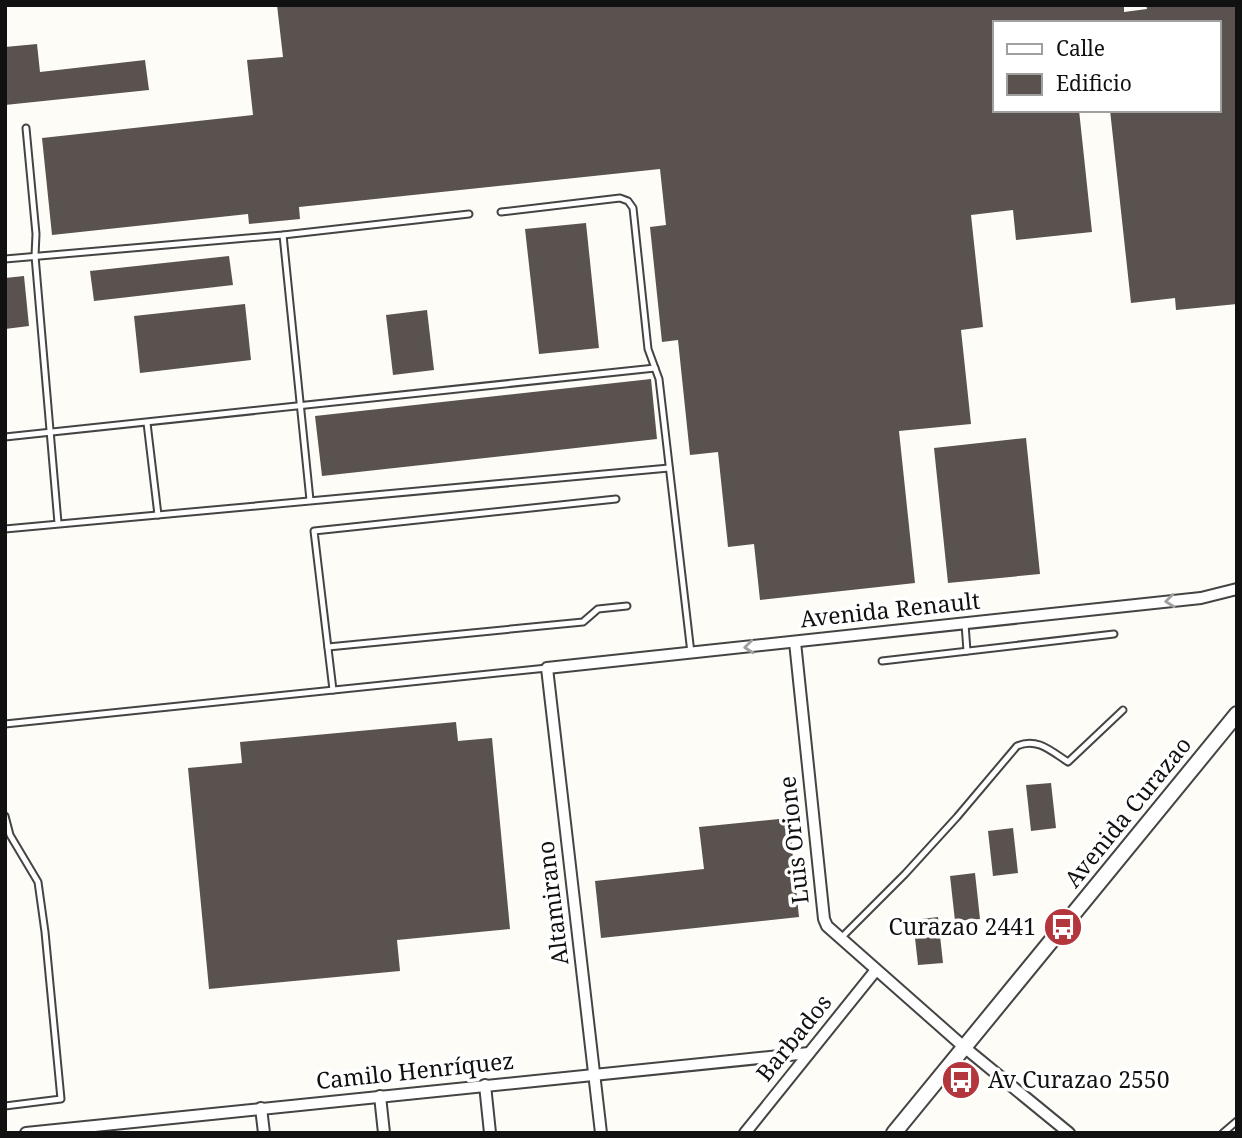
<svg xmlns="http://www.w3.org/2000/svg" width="1242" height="1138" viewBox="0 0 1242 1138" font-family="'Noto Serif',serif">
	<rect width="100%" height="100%" fill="#fefcf6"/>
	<g fill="#59524e">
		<polygon points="277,5 1124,5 1124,12 1147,9 1146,5 1235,5 1237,24 1237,304 1176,310 1175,298 1131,303 1110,110 1219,110 1219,23 995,23 995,110 1079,110 1092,232 1016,240 1013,210 971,215 983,327 961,330 971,424 899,431 915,583 760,600 754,544 728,547 718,452 690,455 678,340 662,342 650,227 666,225 660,169 299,207 300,219 249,224 248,214 52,235 42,138 253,115 247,60 283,57"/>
		<polygon points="37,44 40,72 145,60 149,90 5,105 5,47"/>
		<polygon points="586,223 599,348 539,354 525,229"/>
		<polygon points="229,256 233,285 94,301 90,271"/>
		<polygon points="24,276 29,326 5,329 5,278"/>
		<polygon points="245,304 251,360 140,373 134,316"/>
		<polygon points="427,310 434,370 393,375 386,315"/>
		<polygon points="651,379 657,439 322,476 315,416"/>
		<polygon points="1026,438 1040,574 948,583 934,448"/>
		<polygon points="456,722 458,741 492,738 510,929 397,940 400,971 209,989 188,768 242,763 240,742"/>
		<polygon points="1051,783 1056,828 1031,831 1026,785"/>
		<polygon points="789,818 799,917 601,938 595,881 704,869 699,827"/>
		<polygon points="1013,828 1018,873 993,876 988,831"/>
		<polygon points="975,873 980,919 955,921 950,876"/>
		<polygon points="938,917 943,963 918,965 913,920"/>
	</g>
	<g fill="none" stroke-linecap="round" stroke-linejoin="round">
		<g stroke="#444" stroke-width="9">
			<g id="service">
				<polyline points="26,128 36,234 35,256 58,523"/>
				<polyline points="501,212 620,198 628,201 633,208 648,349 659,379 691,653"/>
				<polyline points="283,235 310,500"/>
				<polyline points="5,259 283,235 469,214"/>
				<polyline points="147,423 158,515"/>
				<polyline points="5,437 655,368"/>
				<polyline points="5,529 669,468"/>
				<polyline points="965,624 967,651"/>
				<polyline points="328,647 583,622 598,609 627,606"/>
				<polyline points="882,661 1114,634"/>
				<polyline points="333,690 314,531 616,499"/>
				<polyline points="5,724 547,668"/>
				<polyline points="5,816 10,835 38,882 45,932 61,1099 5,1106"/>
				<path d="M 841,938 L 905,874 L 957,817 L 1017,746 C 1037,737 1051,751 1068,762 L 1123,710"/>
				<polyline points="1223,1133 1237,1121"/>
			</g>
		</g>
		<g stroke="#444" stroke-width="14">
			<g id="minor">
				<polyline points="795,642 824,919 827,926 964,1047 1069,1133"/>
				<polyline points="485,1085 490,1133"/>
				<polyline points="380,1096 384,1133"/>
				<polyline points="261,1108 264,1133"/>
				<polyline points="26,1133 809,1053"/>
				<polyline points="601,1133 547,668 1201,598 1237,589"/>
				<polyline points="745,1133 876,970"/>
			</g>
		</g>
		<g stroke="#444" stroke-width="18">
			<polyline id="tertiary" points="894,1133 1237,714"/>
		</g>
		<use href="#service" stroke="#fff" stroke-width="5"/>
		<use href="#minor" stroke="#fff" stroke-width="10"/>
		<use href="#tertiary" stroke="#fff" stroke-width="14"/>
	</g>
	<defs><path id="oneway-chevron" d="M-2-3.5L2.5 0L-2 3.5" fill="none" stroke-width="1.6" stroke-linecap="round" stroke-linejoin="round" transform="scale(1.75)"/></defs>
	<g stroke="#a0a0a0">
		<use href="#oneway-chevron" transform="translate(1170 601) rotate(174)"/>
		<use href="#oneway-chevron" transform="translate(749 647) rotate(174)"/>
	</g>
	<defs>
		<g id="bus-disc" transform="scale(2.0125)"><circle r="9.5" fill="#b4363d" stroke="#fff"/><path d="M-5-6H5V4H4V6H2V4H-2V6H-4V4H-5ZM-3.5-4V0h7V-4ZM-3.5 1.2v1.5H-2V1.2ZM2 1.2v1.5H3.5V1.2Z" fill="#fff"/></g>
	</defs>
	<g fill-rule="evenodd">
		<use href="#bus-disc" x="1063" y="927"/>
		<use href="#bus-disc" x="961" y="1080"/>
	</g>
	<g text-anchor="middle" stroke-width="7" stroke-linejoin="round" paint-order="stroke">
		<g font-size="23" fill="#111" stroke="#fff">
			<text transform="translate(890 610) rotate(-6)" y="8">Avenida Renault</text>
			<text transform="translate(1128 812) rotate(-51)" y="8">Avenida Curazao</text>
			<text transform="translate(794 840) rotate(-96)" y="8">Luis Orione</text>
			<text transform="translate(553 903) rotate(-97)" y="8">Altamirano</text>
			<text transform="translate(794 1038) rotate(-51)" y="8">Barbados</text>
			<text transform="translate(415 1071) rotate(-6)" y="8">Camilo Henríquez</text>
		</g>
		<g font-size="23" fill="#111" stroke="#fff" text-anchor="end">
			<text x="1036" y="935">Curazao 2441</text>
			<text x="988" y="1088" text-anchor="start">Av Curazao 2550</text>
		</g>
	</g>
	<rect width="1242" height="1138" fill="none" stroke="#111111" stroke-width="14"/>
	<rect x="993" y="21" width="228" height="91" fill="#ffffff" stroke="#a0a0a0" stroke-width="2"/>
	<rect x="1007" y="44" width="35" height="10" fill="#ffffff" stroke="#a0a0a0" stroke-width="2"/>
	<text x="1056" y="56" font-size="21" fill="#111111">Calle</text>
	<rect x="1007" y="74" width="35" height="21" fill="#59524e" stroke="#a0a0a0" stroke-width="2"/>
	<text x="1056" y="91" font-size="21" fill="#111111">Edificio</text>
</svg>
